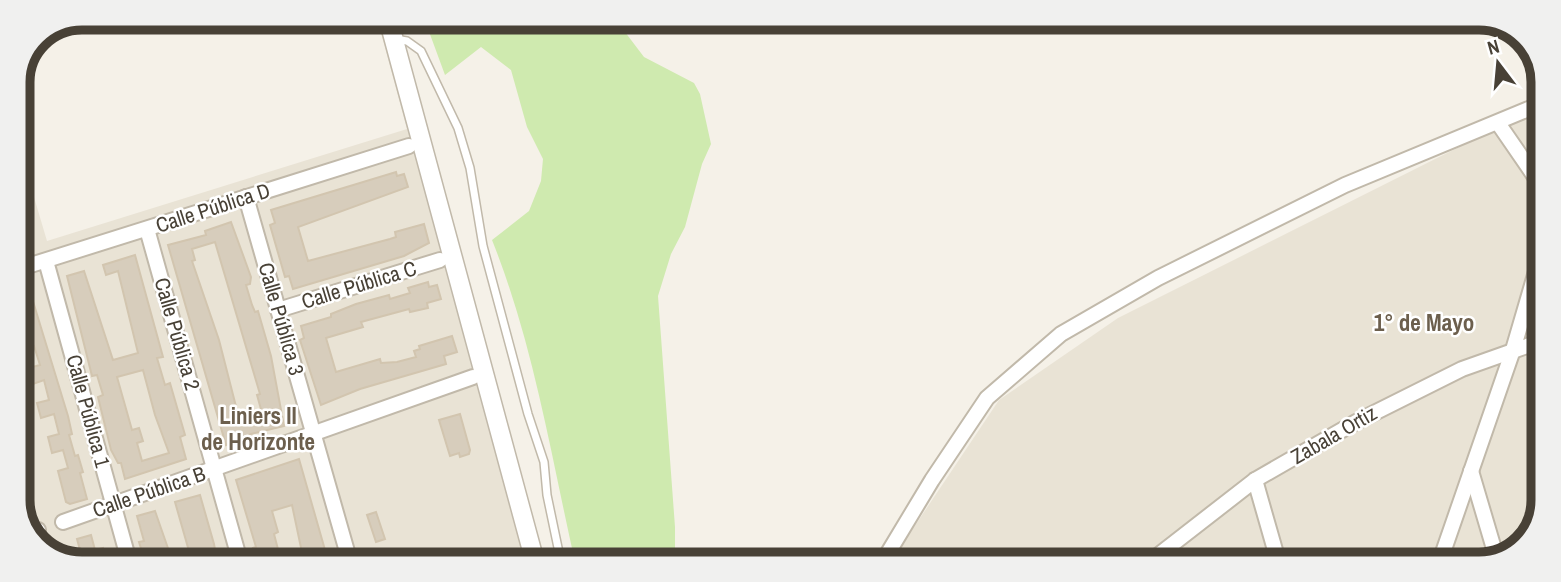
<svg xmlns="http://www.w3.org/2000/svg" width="1561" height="582" viewBox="0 0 1561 582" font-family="'Archivo Narrow',sans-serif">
	<rect width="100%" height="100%" fill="#f5f1e8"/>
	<g fill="#e9e3d5">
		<polygon points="377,18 398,18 541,562 61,561 31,539 18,505 18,172 26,170 47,241 407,129"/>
		<polygon points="1543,105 1540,521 1515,553 1479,564 890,563 999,400 1118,318"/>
	</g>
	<path fill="#cfeaaf" d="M 424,18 L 620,19 L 625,32 L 644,57 L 694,83 L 700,94 L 711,144 L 702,164 L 685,227 L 671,254 L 658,296 L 675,527 L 675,548 L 670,562 L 575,562 C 551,455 533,342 492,240 L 529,211 L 541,181 L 543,159 L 527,127 L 511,70 L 481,47 L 445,75 Z"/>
	<g fill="#d7cdbc" stroke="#d2c5af" stroke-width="2" fill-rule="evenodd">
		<polygon points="396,172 397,176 404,174 408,187 298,227 308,261 390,239 396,237 395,232 424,224 429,243 404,256 293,289 289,276 285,277 270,225 275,223 271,210"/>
		<path d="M 231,222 L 251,277 L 250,284 L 246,285 L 252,305 L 255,312 L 258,311 L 271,356 L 284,426 L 251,434 L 226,445 L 168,245 L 206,235 L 205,231 ZM 215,242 L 260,394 L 257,395 L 264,420 L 241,426 L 219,340 L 192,261 L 195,260 L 192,249 Z"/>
		<path d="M 135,255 L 163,357 L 157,358 L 165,385 L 170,383 L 185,435 L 180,437 L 186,459 L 125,479 L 121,463 L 118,463 L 111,450 L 98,397 L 103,395 L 97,375 L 92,376 L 67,276 L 84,271 L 113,360 L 138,353 L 118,271 L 106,275 L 103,265 ZM 143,370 L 155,415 L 169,453 L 142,461 L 137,443 L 143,441 L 139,428 L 132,430 L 117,377 Z"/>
		<polygon points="428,282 429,287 437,285 441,299 427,303 428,308 410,312 409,309 361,322 363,327 326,338 336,372 380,359 381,363 397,362 416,357 414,351 420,349 419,346 452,336 457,352 444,356 446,364 360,389 321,405 300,340 304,338 301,326 331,317 331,314 356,304 389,295 390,299 410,293 408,288"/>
		<polygon points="28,285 68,416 72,434 69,435 75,456 78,455 83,472 80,473 87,499 70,504 66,502 58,471 68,468 63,450 52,453 48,437 59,434 54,414 41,418 37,403 49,400 44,380 33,384 29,368 40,365 34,346 24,349 20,333 30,330 24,310 18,312 18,288"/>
		<polygon points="460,414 470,450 469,454 460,457 459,453 450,456 439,420"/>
		<polygon points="299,459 327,557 322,558 323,562 304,562 292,505 272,511 278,532 274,534 280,557 272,561 257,561 253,548 256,547 236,480"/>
		<polygon points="200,495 214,544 217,561 207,561 206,557 198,559 195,550 189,551 175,502"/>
		<polygon points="155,511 170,554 167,555 168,560 145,561 139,542 144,541 137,516"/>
		<polygon points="376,512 385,539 376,542 367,515"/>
		<polygon points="91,535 95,550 103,548 106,561 83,561 77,539"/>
	</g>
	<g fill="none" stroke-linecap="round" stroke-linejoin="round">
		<g stroke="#c1b9aa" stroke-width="10">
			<polyline id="service" points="395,39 407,41 421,51 458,128 470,168 483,246 528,414 544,462 547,495 561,562"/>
		</g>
		<g stroke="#c1b9aa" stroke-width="18">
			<g id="minor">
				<polyline points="1498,123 1542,187"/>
				<polyline points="246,197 350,562"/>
				<polyline points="147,229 240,561"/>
				<polyline points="46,261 129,561"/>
				<polyline points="18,269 409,146"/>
				<polyline points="278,310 440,260"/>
				<polyline points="1471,471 1497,559"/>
				<polyline points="1255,480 1279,564"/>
				<polyline points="63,522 473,377"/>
				<polyline points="29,534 38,530"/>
				<polyline points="517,562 520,561"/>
				<polyline points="882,563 932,480 987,398 1061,334 1158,278 1345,185 1543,103"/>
				<polyline points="1147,564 1255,480 1356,422 1462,369 1541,341"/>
				<polyline points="1439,564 1513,350 1542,251"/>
			</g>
		</g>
		<g stroke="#c1b9aa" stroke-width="21">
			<polyline id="tertiary" points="388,18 535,562"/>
		</g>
		<use href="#service" stroke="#fff" stroke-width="7"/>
		<use href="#minor" stroke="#fff" stroke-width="14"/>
		<use href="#tertiary" stroke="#fff" stroke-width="18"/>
	</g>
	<g text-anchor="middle" stroke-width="5" stroke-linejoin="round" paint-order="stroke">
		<g font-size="21" fill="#484136" stroke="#fff">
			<text transform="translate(213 208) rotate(-18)" y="7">Calle Pública D</text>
			<text transform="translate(359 285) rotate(-17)" y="7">Calle Pública C</text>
			<text transform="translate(281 319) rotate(74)" y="7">Calle Pública 3</text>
			<text transform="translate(177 334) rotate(74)" y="7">Calle Pública 2</text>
			<text transform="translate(88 411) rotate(75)" y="7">Calle Pública 1</text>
			<text transform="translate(1334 435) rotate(-30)" y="7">Zabala Ortiz</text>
			<text transform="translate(149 492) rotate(-19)" y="7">Calle Pública B</text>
		</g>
		<g font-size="23" font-weight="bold" fill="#6c5f4d" stroke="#fff">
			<text x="1424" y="331">1° de Mayo</text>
			<text x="258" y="424">Liniers II<tspan x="258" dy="26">de Horizonte</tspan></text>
		</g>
	</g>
	<path d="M0 0H1561V582H0ZM82 30H1479A52 52 0 0 1 1531 82V500A52 52 0 0 1 1479 552H82A52 52 0 0 1 30 500V82A52 52 0 0 1 82 30Z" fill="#f0f0ef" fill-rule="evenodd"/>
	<path fill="none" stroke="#484136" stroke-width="9" d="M82 30H1479A52 52 0 0 1 1531 82V500A52 52 0 0 1 1479 552H82A52 52 0 0 1 30 500V82A52 52 0 0 1 82 30Z"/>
	<g transform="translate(1498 63) rotate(344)" stroke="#ffffff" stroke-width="5" paint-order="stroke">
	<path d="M0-5L12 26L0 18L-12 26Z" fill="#484136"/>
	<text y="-10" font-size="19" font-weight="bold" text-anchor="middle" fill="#484136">N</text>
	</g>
</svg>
